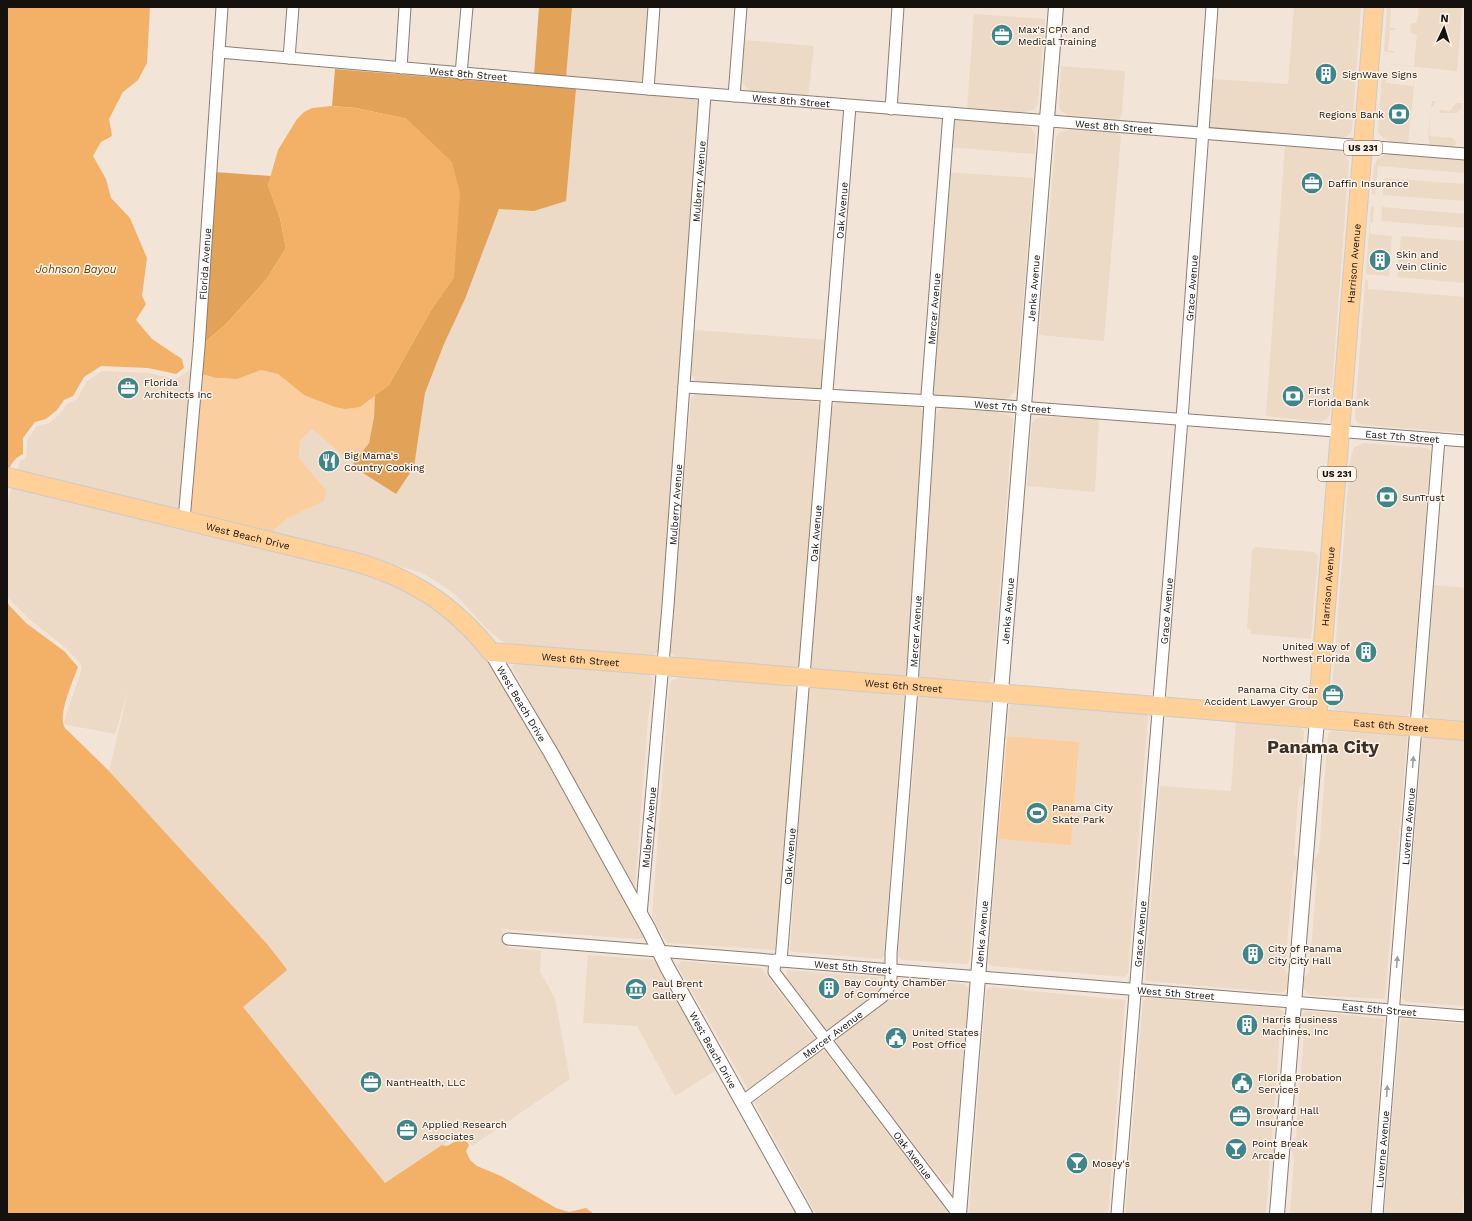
<svg xmlns="http://www.w3.org/2000/svg" width="1472" height="1221" viewBox="0 0 1472 1221" font-family="'Work Sans',sans-serif">
	<rect width="100%" height="100%" fill="#f2e5d8"/>
	<g fill="#ecd9c6">
		<polygon points="570,7 650,7 642,80 636,83 566,77"/>
		<polygon points="1294,7 1361,7 1352,130 1350,134 1345,137 1336,138 1209,128 1213,79 1288,84"/>
		<polygon points="1387,7 1397,7 1391,8 1390,28 1395,28 1395,30 1390,30 1388,51 1394,51 1394,53 1384,51"/>
		<polygon points="1419,7 1462,7 1457,71 1386,64 1414,66 1417,35 1411,33 1410,26 1412,23 1417,23"/>
		<polygon points="974,14 1045,19 1038,103 1034,110 1018,113 967,109"/>
		<polygon points="743,40 814,46 808,97 754,92 748,90 743,83 740,72"/>
		<polygon points="1061,66 1125,71 1122,113 1119,119 1067,115 1061,111 1059,106"/>
		<polygon points="1386,74 1386,83 1413,86 1415,77 1408,144 1391,142 1382,137 1378,132 1382,75"/>
		<polygon points="576,89 693,99 700,102 662,604 658,651 653,656 512,645 503,642 488,630 456,595 436,581 420,572 270,533 288,518 324,501 326,490 299,458 300,442 312,429 363,473 396,494 414,467 425,393 444,344 465,299 499,209 534,211 566,201"/>
		<polygon points="1432,101 1436,101 1431,109 1429,136 1453,138 1457,142 1453,147 1431,146 1429,142 1428,135"/>
		<polygon points="1456,103 1462,103 1461,109 1457,113 1439,113 1440,110 1450,111"/>
		<polygon points="957,119 1009,123 1030,127 1035,134 1035,154 948,147 954,120"/>
		<polygon points="1075,128 1117,131 1121,136 1104,341 1039,335 1056,137 1060,132"/>
		<polygon points="1285,145 1336,149 1345,154 1349,162 1330,414 1328,418 1321,422 1266,416"/>
		<polygon points="1391,153 1465,160 1465,173 1378,166 1375,195 1372,194 1371,207 1374,206 1373,223 1370,222 1370,234 1392,236 1389,276 1366,274 1366,281 1368,280 1368,289 1465,297 1465,433 1364,425 1358,423 1355,418 1355,415 1374,166 1378,158"/>
		<polygon points="946,172 1033,178 1016,390 1009,398 1001,400 932,395"/>
		<polygon points="1384,178 1465,184 1465,201 1383,195"/>
		<polygon points="1382,207 1465,214 1465,228 1381,221"/>
		<polygon points="1401,236 1465,241 1465,283 1397,277"/>
		<polygon points="695,330 827,340 822,389 697,382 691,374"/>
		<polygon points="191,370 180,512 17,472 20,461 25,459 27,453 27,440 37,426 49,423 60,414 67,404 77,399 87,381 102,371 148,373 176,379"/>
		<polygon points="696,393 816,402 819,404 800,661 798,668 678,658 670,653 691,398"/>
		<polygon points="842,400 919,406 926,415 907,674 904,677 813,669 811,667 831,409 836,403"/>
		<polygon points="944,407 997,412 1009,415 1013,419 993,675 991,679 987,683 920,678 918,674 936,416 938,411"/>
		<polygon points="1047,417 1099,419 1095,492 1027,486 1032,423 1037,418"/>
		<polygon points="1364,443 1427,448 1431,452 1410,712 1407,716 1339,711 1335,709 1331,703 1350,461 1354,447"/>
		<polygon points="11,488 92,504 350,568 400,586 429,604 462,631 486,659 509,694 644,938 638,939 489,928 501,929 508,948 541,951 540,972 555,998 570,1079 472,1146 462,1133 385,1184 242,1007 286,970 285,967 268,945 109,771 129,688 115,734 63,724 82,669 81,664 66,648 29,619 7,597 7,506"/>
		<polygon points="1256,547 1314,552 1318,556 1311,639 1251,634 1251,629 1247,629 1252,550"/>
		<polygon points="1434,585 1465,588 1465,721 1429,718 1424,713"/>
		<polygon points="515,663 648,674 652,677 653,683 648,719 635,887 554,746 512,667"/>
		<polygon points="680,677 792,686 796,691 781,901 775,950 667,943 652,918 669,688 672,680"/>
		<polygon points="812,687 904,696 884,955 881,959 793,952 790,950 808,690"/>
		<polygon points="922,696 988,701 991,704 969,963 967,964 902,960 898,956 919,698"/>
		<polygon points="1016,704 1145,714 1148,716 1128,973 1125,977 992,966 988,963 998,839 1071,844 1079,742 1007,736 1009,710 1011,705"/>
		<polygon points="1236,721 1301,728 1304,731 1302,757 1304,783 1299,789 1294,853 1299,864 1293,874 1285,970 1290,979 1288,988 1282,993 1147,981 1145,979 1160,786 1231,791"/>
		<polygon points="1331,731 1405,736 1407,738 1385,999 1309,995 1303,988 1303,980 1309,972 1317,876 1312,862 1319,853 1328,734"/>
		<polygon points="1426,737 1465,740 1465,1006 1406,1002 1402,998 1422,741"/>
		<polygon points="588,955 657,960 718,1069 675,1096 637,1026 583,1023"/>
		<polygon points="682,961 761,968 815,1039 752,1087 747,1088 677,965"/>
		<polygon points="788,970 876,977 879,979 881,985 877,992 827,1032 786,976"/>
		<polygon points="917,980 964,984 969,988 953,1178 948,1184 945,1184 836,1043 838,1038 911,983"/>
		<polygon points="991,987 1125,1000 1108,1214 969,1214 986,990"/>
		<polygon points="1146,998 1278,1008 1285,1013 1286,1024 1280,1031 1272,1137 1276,1149 1270,1158 1266,1214 1125,1214 1143,1001"/>
		<polygon points="1309,1011 1384,1019 1370,1214 1290,1214 1294,1159 1290,1146 1296,1137 1304,1032 1300,1025 1300,1018 1304,1012"/>
		<polygon points="1402,1019 1465,1024 1465,1182 1462,1214 1384,1214 1400,1023"/>
		<polygon points="820,1051 825,1051 949,1214 816,1214 754,1102"/>
	</g>
	<g fill="#face9f">
		<path d="M 261,370 L 278,374 L 304,395 L 360,407 L 375,395 L 374,417 L 369,443 L 353,464 L 312,429 L 300,441 L 299,458 L 326,490 L 324,501 L 288,518 L 270,533 L 190,514 L 201,374 C 227,382 236,380 261,370 Z"/>
		<polygon points="1007,736 1079,742 1071,845 998,839"/>
	</g>
	<g fill="#e2a258">
		<polygon points="539,7 572,7 566,77 534,75"/>
		<polygon points="335,69 576,89 566,201 534,211 499,209 465,299 444,344 425,393 414,467 396,494 363,473 353,464 369,443 374,417 375,395 389,385 431,310 454,277 407,119 356,108 332,106"/>
		<polygon points="215,172 271,176 268,185 280,218 286,248 266,280 226,324 204,343"/>
	</g>
	<g fill="#f2b167">
		<path d="M 7,7 L 150,7 L 147,63 L 138,80 L 123,92 L 109,119 L 112,136 L 101,142 L 93,156 L 106,179 L 111,198 L 130,218 L 147,258 L 142,296 L 146,304 L 136,320 L 152,339 L 182,359 L 184,368 L 176,374 L 148,368 L 101,366 L 84,377 L 73,396 L 64,400 L 57,410 L 46,419 L 35,422 L 23,438 L 23,454 C 13,459 10,465 7,475 Z"/>
		<polygon points="332,106 356,108 407,119 452,162 460,193 454,277 431,310 389,385 360,407 345,409 335,407 304,395 278,374 261,370 237,379 216,378 201,374 204,343 226,324 266,280 286,248 280,218 268,185 278,150 297,119 304,112 312,108"/>
		<path d="M 7,603 L 26,623 L 64,651 L 78,667 C 73,681 57,716 65,728 L 109,771 L 268,945 L 285,967 L 287,970 L 243,1007 L 385,1183 L 442,1145 L 447,1146 L 463,1137 L 469,1145 L 466,1151 L 470,1160 L 477,1166 L 501,1176 L 556,1208 L 569,1212 L 586,1208 L 594,1214 L 7,1214 Z"/>
	</g>
	<g fill="none" stroke-linecap="round" stroke-linejoin="round">
		<g stroke="#8a7e72" stroke-width="13">
			<g id="minor">
				<path id="s1" d="M 219,52 L 648,89 L 1465,154"/>
				<polyline points="289,58 293,7"/>
				<polyline points="401,68 405,7"/>
				<polyline points="461,74 467,7"/>
				<polyline points="648,89 654,7"/>
				<polyline points="734,96 741,7"/>
				<polyline points="891,109 898,7"/>
				<path id="s2" d="M 684,387 L 968,403 L 1465,441"/>
				<path id="s3" d="M 184,520 L 199,347 L 222,7"/>
				<path id="s4" d="M 641,915 L 668,606 L 705,94"/>
				<path id="s5" d="M 508,939 L 1465,1016"/>
				<path id="s6" d="M 775,960 L 774,972 L 958,1214"/>
				<path id="s7" d="M 781,961 L 850,106"/>
				<path id="s8" d="M 742,1102 L 882,997 L 888,989 L 891,979 L 891,954 L 911,701 L 930,402 L 927,395 L 949,113"/>
				<path id="s9" d="M 1117,1214 L 1182,419 L 1212,7"/>
				<path id="s10" d="M 1377,1214 L 1439,439"/>
			</g>
		</g>
		<g stroke="#8a7e72" stroke-width="16">
			<g id="tertiary">
				<path id="s11" d="M 491,652 L 551,753 L 649,930 L 667,967 L 805,1214"/>
				<path id="s12" d="M 959,1214 L 1056,7"/>
				<polyline points="1277,1214 1317,719"/>
			</g>
		</g>
		<g stroke="#cccbca" stroke-width="20">
			<g id="primary">
				<path id="s13" d="M 7,477 L 352,561 C 410,577 453,604 491,652 L 1465,731"/>
				<path id="s14" d="M 1317,719 L 1374,7"/>
			</g>
		</g>
		<use href="#minor" stroke="#fff" stroke-width="11"/>
		<use href="#tertiary" stroke="#fff" stroke-width="14"/>
		<use href="#primary" stroke="#ffd098" stroke-width="18"/>
	</g>
	<defs><path id="oneway-solid" d="M-6-.8H1V-3.2L6.5 0L1 3.2V.8H-6Z"/></defs>
	<g fill="#a1a09e">
		<use href="#oneway-solid" transform="translate(1413 762) rotate(-85)"/>
		<use href="#oneway-solid" transform="translate(1397 962) rotate(-85)"/>
		<use href="#oneway-solid" transform="translate(1387 1091) rotate(-86)"/>
	</g>
	<defs>
		<g id="office-disc" transform="scale(1.15)"><circle r="9.5" fill="#3e8689" stroke="#fef3e8"/><path d="M-6-3h4V-5.5h4V-3h4V5H-6ZM-1-4.5V-3h2v-1.5ZM-6 0V1H6V0Z" fill="#fff"/></g>
		<g id="building-disc" transform="scale(1.15)"><circle r="9.5" fill="#3e8689" stroke="#fef3e8"/><path d="M-4-6H4V6H1V3H-1V6H-4ZM-2.5-4.3h1.7v1.8h-1.7ZM.8-4.3h1.7v1.8H.8ZM-2.5-1h1.7V.8h-1.7ZM.8-1h1.7V.8H.8Z" fill="#fff"/></g>
		<g id="bank-disc" transform="scale(1.15)"><circle r="9.5" fill="#3e8689" stroke="#fef3e8"/><path d="M-6-4H6V4H-6ZM0-2.3a2.3 2.3 0 1 0 0 4.6a2.3 2.3 0 1 0 0-4.6Z" fill="#fff"/></g>
		<g id="restaurant-disc" transform="scale(1.15)"><circle r="9.5" fill="#3e8689" stroke="#fef3e8"/><path d="M-5-6h1v4h1v-4h1v4h1v-4h1v5L-1.5 .5V6h-2V.5L-5-1ZM5-6V6H3V1.5H1.5Q1.5-4 5-6Z" fill="#fff"/></g>
		<g id="stadium-disc" transform="scale(1.15)"><circle r="9.5" fill="#3e8689" stroke="#fef3e8"/><path d="M0-5a6.5 5 0 1 0 0 10a6.5 5 0 1 0 0-10ZM-3.5-1.8h7v3.6h-7Z" fill="#fff"/></g>
		<g id="museum-disc" transform="scale(1.15)"><circle r="9.5" fill="#3e8689" stroke="#fef3e8"/><path d="M0-6L6-3V-2H-6V-3ZM-5-1h2V3h-2ZM-1-1h2V3h-2ZM3-1h2V3H3ZM-6 4H6V6H-6Z" fill="#fff"/></g>
		<g id="civic-disc" transform="scale(1.15)"><circle r="9.5" fill="#3e8689" stroke="#fef3e8"/><path d="M-.6-6.5H3V-4.5H.6V-3L4-1V1h2V6H-6V1h2V-1L-.6-3ZM-1.2 2.5V6h2.4V2.5Z" fill="#fff"/></g>
		<g id="bar-disc" transform="scale(1.15)"><circle r="9.5" fill="#3e8689" stroke="#fef3e8"/><path d="M-6-5H6L.8 .8V4.5H3.5V6h-7V4.5H-.8V.8Z" fill="#fff"/></g>
	</defs>
	<g fill-rule="evenodd">
		<use href="#office-disc" x="1002" y="35"/>
		<use href="#building-disc" x="1326" y="74"/>
		<use href="#bank-disc" x="1399" y="114"/>
		<use href="#office-disc" x="1312" y="183"/>
		<use href="#building-disc" x="1380" y="260"/>
		<use href="#office-disc" x="128" y="388"/>
		<use href="#bank-disc" x="1293" y="396"/>
		<use href="#restaurant-disc" x="329" y="461"/>
		<use href="#bank-disc" x="1387" y="497"/>
		<use href="#building-disc" x="1366" y="652"/>
		<use href="#office-disc" x="1333" y="695"/>
		<use href="#stadium-disc" x="1037" y="813"/>
		<use href="#building-disc" x="1253" y="954"/>
		<use href="#building-disc" x="829" y="988"/>
		<use href="#museum-disc" x="636" y="989"/>
		<use href="#building-disc" x="1247" y="1025"/>
		<use href="#civic-disc" x="896" y="1038"/>
		<use href="#office-disc" x="371" y="1082"/>
		<use href="#civic-disc" x="1242" y="1083"/>
		<use href="#office-disc" x="1240" y="1116"/>
		<use href="#office-disc" x="407" y="1130"/>
		<use href="#bar-disc" x="1236" y="1149"/>
		<use href="#bar-disc" x="1077" y="1163"/>
	</g>
	<g text-anchor="middle" stroke-width="3" stroke-linejoin="round" paint-order="stroke">
		<g fill="#fef3e8" stroke="#5b554e" stroke-width="1">
			<rect x="1344" y="141" width="38" height="14" rx="3"/>
			<rect x="1318" y="467" width="38" height="14" rx="3"/>
		</g>
		<g font-size="9" font-weight="bold" fill="#15110c">
			<text x="1363" y="151">US 231</text>
			<text x="1337" y="477">US 231</text>
		</g>
		<g font-size="10" fill="#15110c" stroke="#fef3e8" text-anchor="start">
			<text x="1018" y="33">Max's CPR and<tspan x="1018" dy="12">Medical Training</tspan></text>
			<text x="1342" y="78">SignWave Signs</text>
			<text x="1384" y="118" text-anchor="end">Regions Bank</text>
			<text x="1328" y="187">Daffin Insurance</text>
			<text x="1396" y="258">Skin and<tspan x="1396" dy="12">Vein Clinic</tspan></text>
			<text x="144" y="386">Florida<tspan x="144" dy="12">Architects Inc</tspan></text>
			<text x="1308" y="394">First<tspan x="1308" dy="12">Florida Bank</tspan></text>
			<text x="344" y="459">Big Mama's<tspan x="344" dy="12">Country Cooking</tspan></text>
			<text x="1402" y="501">SunTrust</text>
			<text x="1350" y="650" text-anchor="end">United Way of<tspan x="1350" dy="12">Northwest Florida</tspan></text>
			<text x="1318" y="693" text-anchor="end">Panama City Car<tspan x="1318" dy="12">Accident Lawyer Group</tspan></text>
			<text x="1052" y="811">Panama City<tspan x="1052" dy="12">Skate Park</tspan></text>
			<text x="1268" y="952">City of Panama<tspan x="1268" dy="12">City City Hall</tspan></text>
			<text x="844" y="986">Bay County Chamber<tspan x="844" dy="12">of Commerce</tspan></text>
			<text x="652" y="987">Paul Brent<tspan x="652" dy="12">Gallery</tspan></text>
			<text x="1262" y="1023">Harris Business<tspan x="1262" dy="12">Machines, Inc</tspan></text>
			<text x="912" y="1036">United States<tspan x="912" dy="12">Post Office</tspan></text>
			<text x="1258" y="1081">Florida Probation<tspan x="1258" dy="12">Services</tspan></text>
			<text x="386" y="1086">NantHealth, LLC</text>
			<text x="1256" y="1114">Broward Hall<tspan x="1256" dy="12">Insurance</tspan></text>
			<text x="422" y="1128">Applied Research<tspan x="422" dy="12">Associates</tspan></text>
			<text x="1252" y="1147">Point Break<tspan x="1252" dy="12">Arcade</tspan></text>
			<text x="1092" y="1167">Mosey's</text>
		</g>
		<g font-size="10" fill="#15110c" stroke="#fef3e8">
			<text dy="4" stroke="none"><textPath href="#s1" startOffset="250">West 8th Street</textPath></text>
			<text dy="4" stroke="none"><textPath href="#s1" startOffset="574">West 8th Street</textPath></text>
			<text dy="4" stroke="none"><textPath href="#s1" startOffset="898">West 8th Street</textPath></text>
			<text dy="4" stroke="none"><textPath href="#s4" startOffset="736">Mulberry Avenue</textPath></text>
			<text dy="4" stroke="none"><textPath href="#s7" startOffset="753">Oak Avenue</textPath></text>
			<text dy="4" stroke="none"><textPath href="#s3" startOffset="257">Florida Avenue</textPath></text>
			<text dy="4" stroke="none"><textPath href="#s14" startOffset="457">Harrison Avenue</textPath></text>
			<text dy="4" stroke="none"><textPath href="#s12" startOffset="929">Jenks Avenue</textPath></text>
			<text dy="4" stroke="none"><textPath href="#s9" startOffset="929">Grace Avenue</textPath></text>
			<text dy="4" stroke="none"><textPath href="#s8" startOffset="868">Mercer Avenue</textPath></text>
			<text dy="4" stroke="none"><textPath href="#s2" startOffset="329">West 7th Street</textPath></text>
			<text dy="4" stroke="none"><textPath href="#s2" startOffset="720">East 7th Street</textPath></text>
			<text dy="4" stroke="none"><textPath href="#s4" startOffset="412">Mulberry Avenue</textPath></text>
			<text dy="4" stroke="none"><textPath href="#s7" startOffset="429">Oak Avenue</textPath></text>
			<text dy="4" stroke="none"><textPath href="#s13" startOffset="248">West Beach Drive</textPath></text>
			<text dy="4" stroke="none"><textPath href="#s14" startOffset="133">Harrison Avenue</textPath></text>
			<text dy="4" stroke="none"><textPath href="#s12" startOffset="605">Jenks Avenue</textPath></text>
			<text dy="4" stroke="none"><textPath href="#s9" startOffset="605">Grace Avenue</textPath></text>
			<text dy="4" stroke="none"><textPath href="#s8" startOffset="544">Mercer Avenue</textPath></text>
			<text dy="4" stroke="none"><textPath href="#s13" startOffset="614">West 6th Street</textPath></text>
			<text dy="4" stroke="none"><textPath href="#s13" startOffset="938">West 6th Street</textPath></text>
			<text dy="4" stroke="none"><textPath href="#s11" startOffset="60">West Beach Drive</textPath></text>
			<text dy="4" stroke="none"><textPath href="#s13" startOffset="1427">East 6th Street</textPath></text>
			<text dy="4" stroke="none"><textPath href="#s10" startOffset="389">Luverne Avenue</textPath></text>
			<text dy="4" stroke="none"><textPath href="#s4" startOffset="88">Mulberry Avenue</textPath></text>
			<text dy="4" stroke="none"><textPath href="#s7" startOffset="105">Oak Avenue</textPath></text>
			<text dy="4" stroke="none"><textPath href="#s12" startOffset="281">Jenks Avenue</textPath></text>
			<text dy="4" stroke="none"><textPath href="#s9" startOffset="281">Grace Avenue</textPath></text>
			<text dy="4" stroke="none"><textPath href="#s5" startOffset="346">West 5th Street</textPath></text>
			<text dy="4" stroke="none"><textPath href="#s5" startOffset="670">West 5th Street</textPath></text>
			<text dy="4" stroke="none"><textPath href="#s5" startOffset="874">East 5th Street</textPath></text>
			<text dy="4" stroke="none"><textPath href="#s8" startOffset="113">Mercer Avenue</textPath></text>
			<text dy="4" stroke="none"><textPath href="#s11" startOffset="456">West Beach Drive</textPath></text>
			<text dy="4" stroke="none"><textPath href="#s10" startOffset="65">Luverne Avenue</textPath></text>
			<text dy="4" stroke="none"><textPath href="#s6" startOffset="242">Oak Avenue</textPath></text>
		</g>
		<g font-size="11" font-style="italic" fill="#693f00" stroke="#fef3e8">
			<text x="76" y="273">Johnson Bayou</text>
		</g>
		<g font-size="18" font-weight="bold" fill="#3a3026" stroke="#fef3e8">
			<text x="1323" y="753">Panama City</text>
		</g>
	</g>
	<rect width="1472" height="1221" fill="none" stroke="#15110c" stroke-width="16"/>
	<g transform="translate(1444 28) rotate(4)" stroke="#fef3e8" stroke-width="3" paint-order="stroke">
	<path d="M0-3L7 15L0 10L-7 15Z" fill="#15110c"/>
	<text y="-6" font-size="11" font-weight="bold" text-anchor="middle" fill="#15110c">N</text>
	</g>
</svg>
